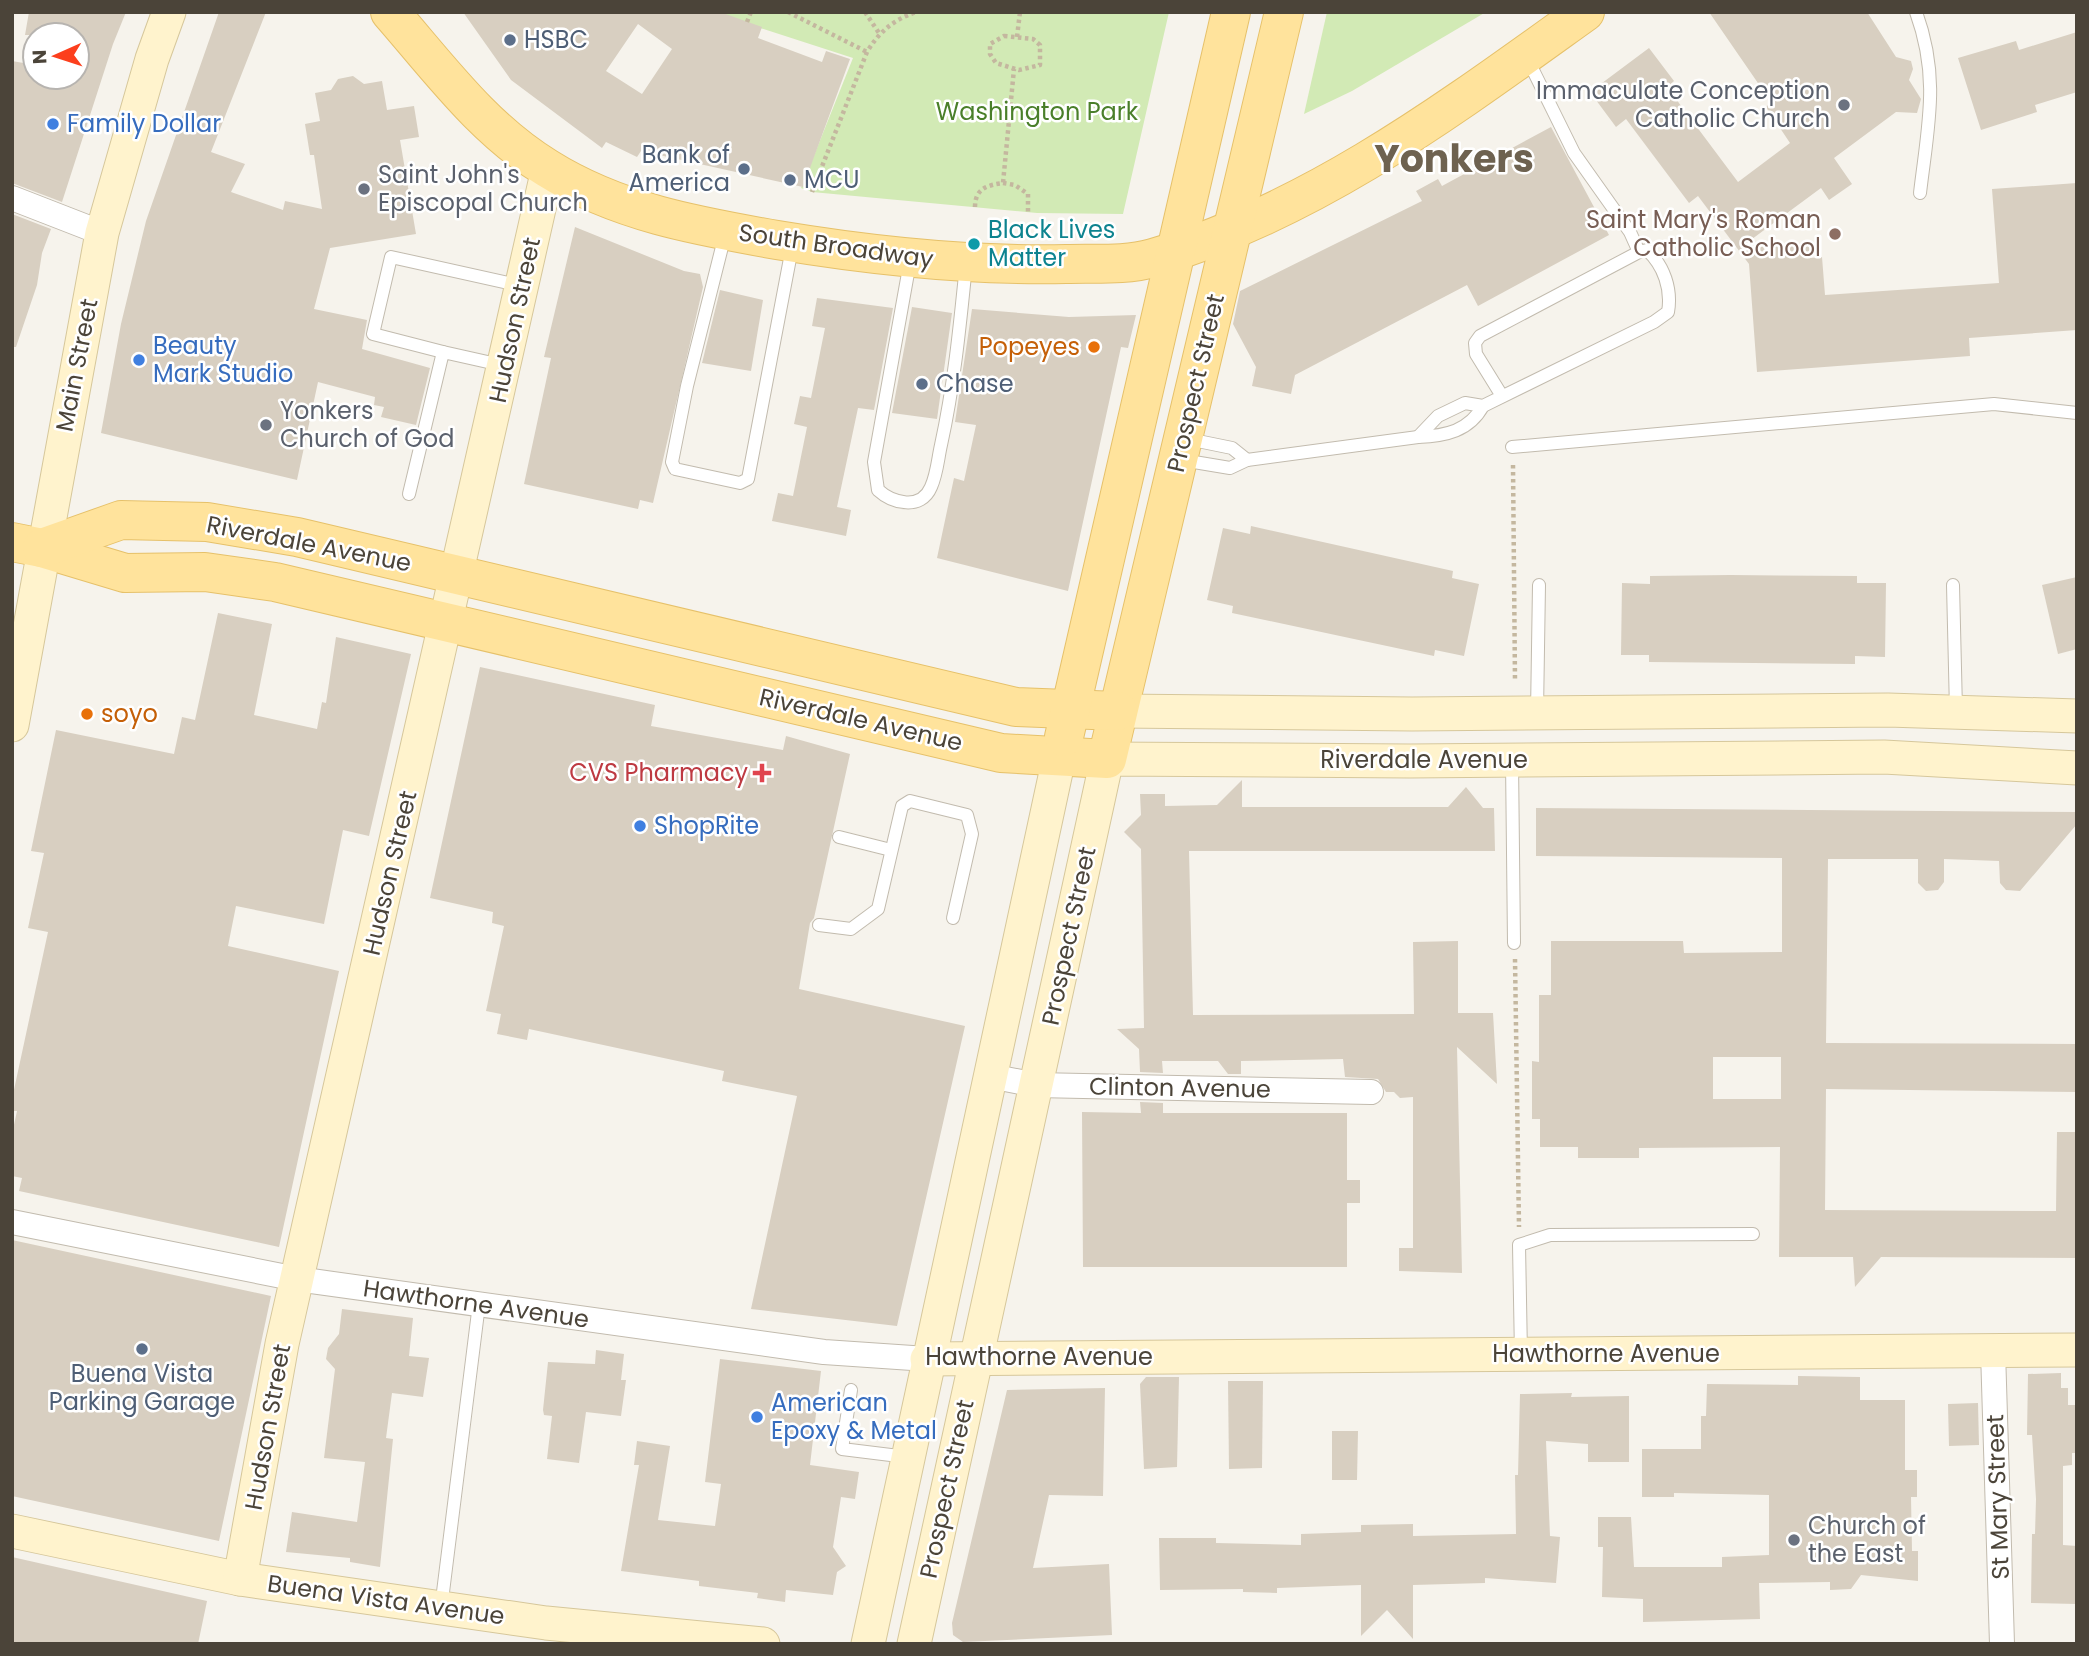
<svg xmlns="http://www.w3.org/2000/svg" width="2089" height="1656" viewBox="0 0 2089 1656" font-family="Poppins,sans-serif">
	<rect width="100%" height="100%" fill="#f6f3ec"/>
	<g fill="#d2eab5">
		<polygon points="711,12 1169,12 1123,214 1037,213 812,192 801,188 853,58"/>
		<polygon points="1327,12 1486,12 1352,91 1304,114"/>
	</g>
	<g fill="#d8cfc1" fill-rule="evenodd">
		<polygon points="29,12 126,12 113,44 62,202 12,183 12,61 35,65 35,77 77,77 77,35 25,35"/>
		<polygon points="219,12 266,12 211,152 245,164 231,192 283,210 285,201 322,209 314,155 310,155 305,124 320,121 315,93 331,90 338,79 353,76 364,84 382,81 387,110 414,106 419,137 400,140 416,234 330,248 314,309 367,320 362,349 430,368 416,425 381,417 384,407 374,405 375,397 318,382 297,480 101,433 121,324 146,221"/>
		<path d="M 463,12 L 720,12 L 762,27 L 758,38 L 822,62 L 826,51 L 850,59 L 803,187 L 641,151 L 637,157 L 606,142 L 602,148 L 511,80 ZM 638,24 L 672,49 L 642,94 L 606,71 Z"/>
		<polygon points="1709,12 1867,12 1896,57 1911,61 1913,69 1909,80 1921,99 1917,113 1896,112 1834,158 1852,184 1829,200 1821,188 1740,248 1809,243 1811,258 1822,257 1825,295 1999,283 1992,189 2077,183 2077,330 1969,338 1970,356 1757,372 1749,264 1698,196 1689,203 1626,119 1616,127 1590,92 1649,48 1674,81 1667,87 1738,182 1790,143 1766,107 1771,102"/>
		<polygon points="2077,32 2077,92 2035,105 2037,112 1981,130 1958,58 2016,41 2019,50"/>
		<polygon points="1551,127 1609,235 1478,306 1467,285 1295,375 1291,394 1252,386 1256,367 1233,324 1240,291 1422,201 1416,191 1438,179 1442,186"/>
		<polygon points="12,214 51,229 42,253 37,285 16,347 12,347"/>
		<polygon points="575,227 684,271 700,274 703,287 653,503 640,500 638,509 524,484 551,358 544,357"/>
		<polygon points="720,290 763,300 751,371 702,363"/>
		<polygon points="817,298 893,308 874,410 858,408 837,507 851,510 846,536 772,521 778,493 793,496 807,427 794,424 800,396 811,398 825,328 812,326"/>
		<polygon points="912,307 952,313 937,419 892,413"/>
		<polygon points="972,309 1069,317 1136,315 1128,348 1121,347 1068,591 937,558 954,478 964,481 976,425 955,422"/>
		<polygon points="1251,526 1453,571 1452,578 1479,584 1464,656 1435,650 1434,656 1354,639 1232,613 1233,606 1207,600 1223,528 1250,534"/>
		<polygon points="1730,575 1857,576 1857,583 1886,583 1885,657 1855,656 1855,664 1649,662 1649,655 1621,655 1622,583 1650,584 1650,576"/>
		<polygon points="2077,577 2077,649 2058,654 2042,585"/>
		<polygon points="218,613 272,624 254,715 317,729 322,702 326,703 336,637 411,654 369,836 343,830 324,924 236,906 228,946 339,971 279,1247 19,1191 22,1178 12,1176 12,1134 17,1111 12,1111 12,1099 48,932 28,928 44,853 31,851 56,730 174,754 182,717 195,720"/>
		<polygon points="480,667 655,705 651,726 783,750 786,736 850,754 814,918 810,923 799,989 965,1026 897,1326 751,1309 797,1096 722,1081 724,1071 529,1029 527,1040 497,1034 501,1014 486,1011 504,926 492,923 493,912 430,898"/>
		<polygon points="1242,780 1242,807 1448,807 1466,787 1483,808 1494,808 1495,851 1189,851 1193,1015 1414,1014 1413,942 1458,941 1458,1013 1493,1013 1497,1084 1457,1047 1462,1273 1399,1271 1399,1248 1413,1248 1413,1097 1400,1098 1394,1092 1386,1092 1378,1079 1345,1077 1343,1059 1241,1061 1241,1074 1228,1074 1218,1061 1162,1061 1163,1073 1140,1072 1139,1049 1117,1029 1144,1028 1141,849 1124,832 1141,815 1140,794 1165,794 1165,806 1217,805"/>
		<path d="M 1536,808 L 2077,812 L 2077,824 L 2020,891 L 2006,890 L 2000,883 L 1999,861 L 1944,859 L 1944,882 L 1938,890 L 1926,891 L 1918,883 L 1918,859 L 1828,859 L 1826,1043 L 2077,1044 L 2077,1092 L 1826,1089 L 1825,1210 L 2056,1211 L 2057,1132 L 2077,1132 L 2077,1258 L 1881,1257 L 1855,1287 L 1853,1257 L 1779,1257 L 1780,1147 L 1639,1148 L 1639,1158 L 1578,1158 L 1578,1147 L 1540,1147 L 1540,1119 L 1532,1119 L 1532,1061 L 1539,1062 L 1539,995 L 1551,995 L 1551,941 L 1683,941 L 1684,953 L 1782,952 L 1782,858 L 1536,856 ZM 1713,1057 L 1781,1057 L 1781,1099 L 1713,1099 Z"/>
		<polygon points="1140,1102 1163,1103 1163,1113 1347,1113 1347,1180 1360,1180 1360,1203 1347,1203 1347,1267 1083,1267 1082,1112 1141,1113"/>
		<polygon points="12,1240 271,1296 219,1541 12,1496"/>
		<polygon points="342,1309 413,1318 409,1356 429,1358 423,1397 392,1393 386,1438 393,1439 380,1567 350,1562 350,1558 286,1552 292,1512 357,1522 365,1462 324,1458 335,1369 326,1359 328,1348 339,1334"/>
		<polygon points="596,1350 624,1354 621,1380 626,1380 621,1416 586,1412 579,1463 547,1459 552,1416 544,1415 543,1410 548,1362 595,1364"/>
		<polygon points="720,1359 821,1371 810,1465 859,1472 855,1499 841,1497 833,1547 846,1566 837,1572 833,1595 786,1590 785,1602 757,1598 758,1593 699,1586 699,1581 621,1571 639,1465 634,1465 637,1441 670,1446 658,1520 715,1526 721,1484 705,1482"/>
		<polygon points="2061,1373 2061,1388 2068,1388 2068,1405 2075,1405 2075,1453 2072,1453 2072,1465 2063,1466 2063,1545 2077,1546 2077,1604 2031,1603 2032,1534 2035,1534 2036,1499 2032,1435 2027,1435 2028,1374"/>
		<polygon points="1798,1376 1860,1377 1860,1400 1905,1400 1905,1470 1917,1470 1917,1497 1911,1497 1912,1551 1918,1551 1918,1581 1861,1575 1851,1589 1830,1590 1830,1582 1759,1583 1760,1619 1643,1622 1643,1599 1602,1597 1603,1547 1598,1547 1598,1517 1631,1517 1634,1567 1722,1567 1722,1557 1769,1555 1769,1495 1674,1493 1674,1497 1642,1497 1642,1449 1701,1449 1701,1416 1706,1416 1707,1384 1798,1385"/>
		<polygon points="1146,1377 1179,1377 1177,1467 1144,1469 1140,1384"/>
		<polygon points="1228,1381 1263,1381 1262,1468 1229,1469"/>
		<polygon points="1105,1388 1103,1496 1049,1495 1033,1568 1109,1564 1112,1635 963,1642 953,1635 952,1623 1007,1390"/>
		<polygon points="1572,1393 1571,1397 1629,1396 1629,1462 1588,1462 1588,1444 1546,1441 1550,1536 1560,1537 1556,1583 1485,1578 1485,1583 1413,1585 1413,1639 1387,1610 1361,1636 1361,1585 1277,1588 1277,1593 1243,1592 1243,1589 1160,1590 1159,1538 1216,1538 1216,1543 1301,1545 1301,1534 1361,1532 1361,1525 1413,1524 1413,1536 1516,1534 1515,1475 1518,1475 1520,1394"/>
		<polygon points="1978,1403 1979,1445 1949,1446 1948,1404"/>
		<polygon points="1332,1431 1358,1431 1357,1480 1332,1480"/>
		<polygon points="12,1557 207,1601 198,1644 12,1644"/>
	</g>
	<g fill="none" stroke-linecap="round" stroke-linejoin="round">
		<g stroke="#c2bbae" stroke-width="14">
			<g id="lane">
				<path d="M 1916,12 C 1940,78 1928,125 1920,193"/>
				<polyline points="1527,58 1574,153 1630,232 1639,252"/>
				<polyline points="725,235 687,386 672,462 675,469 740,483 748,479 792,248"/>
				<path d="M 910,262 L 874,462 L 878,490 C 892,503 921,511 931,487 C 937,474 938,458 941,445 C 954,386 960,325 966,265"/>
				<polyline points="443,352 373,334 391,257 522,286"/>
				<path d="M 1418,437 L 1438,416 L 1465,403 L 1483,406 L 1654,322 L 1668,312 C 1672,289 1664,266 1647,250 L 1639,252 L 1480,336 L 1475,343 L 1476,354 L 1502,396"/>
				<polyline points="1512,447 1994,404 2077,413"/>
				<polyline points="1182,460 1230,468 1247,460 1232,448 1188,439"/>
				<path d="M 1247,460 L 1418,437 C 1446,436 1469,431 1483,406"/>
				<polyline points="409,494 443,352 501,365"/>
				<polyline points="1953,585 1956,710"/>
				<polyline points="1537,712 1539,585"/>
				<polyline points="1512,761 1514,943"/>
				<polyline points="839,837 891,850"/>
				<polyline points="819,925 851,929 878,909 902,806 910,801 967,815 972,834 953,918"/>
				<polyline points="1521,1354 1519,1245 1550,1235 1753,1234"/>
				<polyline points="851,1390 842,1449 907,1457"/>
				<polyline points="441,1608 479,1304"/>
			</g>
		</g>
		<g stroke="#c2bbae" stroke-width="26">
			<g id="street">
				<polyline points="12,198 102,233"/>
				<polyline points="990,1076 1036,1085 1371,1092"/>
				<polyline points="12,1222 297,1279 824,1352 927,1359"/>
				<polyline points="1993,1351 2002,1644"/>
			</g>
		</g>
		<g stroke="#d6c79b" stroke-width="35">
			<g id="secondary">
				<polyline points="1118,711 1412,714 1888,710 2077,716"/>
				<polyline points="12,725 102,233 152,59 169,12"/>
				<polyline points="927,1359 2077,1350"/>
				<polyline points="12,1531 240,1579 546,1623 763,1644"/>
				<polyline points="240,1579 282,1344 548,169"/>
				<polyline points="868,1644 1059,758"/>
				<polyline points="914,1644 1107,759 1410,761 1884,757 2077,768"/>
			</g>
		</g>
		<g stroke="#e6c16a" stroke-width="40">
			<g id="primary">
				<path d="M 390,12 C 439,68 483,129 547,168 C 617,212 697,226 777,240 C 873,256 968,266 1066,264 C 1094,263 1125,266 1153,258 C 1314,211 1451,108 1585,12"/>
				<polyline points="12,542 42,548 125,573 205,572 275,582 1001,753 1107,759 1284,12"/>
				<polyline points="42,548 121,520 207,522 297,537 1016,707 1118,711"/>
				<polyline points="1064,737 1231,12"/>
			</g>
		</g>
		<g stroke="#c4b79f" stroke-width="4.5" stroke-dasharray="3.5 3.5" stroke-linecap="butt">
			<polyline points="788,12 867,52"/>
			<polyline points="865,12 879,33"/>
			<polyline points="747,22 751,12"/>
			<polygon points="1004,36 1033,39 1040,45 1040,65 1019,70 996,63 990,54 990,44"/>
			<polyline points="1017,37 1020,12"/>
			<polyline points="1003,183 1015,185 1028,194 1028,213"/>
			<path d="M 812,192 L 867,52 C 879,32 893,20 916,12"/>
			<path d="M 975,207 C 975,189 987,185 1003,183 L 1014,69"/>
			<polyline points="1513,465 1515,681"/>
			<polyline points="1515,959 1519,1227"/>
		</g>
		<use href="#lane" stroke="#fff" stroke-width="12"/>
		<use href="#street" stroke="#fff" stroke-width="24"/>
		<use href="#secondary" stroke="#fff3cd" stroke-width="33"/>
		<use href="#primary" stroke="#ffe39c" stroke-width="38"/>
	</g>
	<g fill="#5c6f8a" stroke="#fff" stroke-width="2.5">
		<circle cx="510" cy="40" r="7"/>
		<circle cx="744" cy="169" r="7"/>
		<circle cx="790" cy="180" r="7"/>
		<circle cx="922" cy="384" r="7"/>
		<circle cx="142" cy="1349" r="7"/>
	</g>
	<g fill="#6b7280" stroke="#fff" stroke-width="2.5">
		<circle cx="1844" cy="105" r="7"/>
		<circle cx="364" cy="189" r="7"/>
		<circle cx="266" cy="425" r="7"/>
		<circle cx="1794" cy="1540" r="7"/>
	</g>
	<g fill="#3f7fe0" stroke="#fff" stroke-width="2.5">
		<circle cx="53" cy="124" r="7"/>
		<circle cx="139" cy="360" r="7"/>
		<circle cx="640" cy="826" r="7"/>
		<circle cx="757" cy="1417" r="7"/>
	</g>
	<circle fill="#8d6e63" stroke="#fff" stroke-width="2.5" cx="1835" cy="234" r="7"/>
	<circle fill="#0f9aa8" stroke="#fff" stroke-width="2.5" cx="974" cy="244" r="7"/>
	<g fill="#e8710a" stroke="#fff" stroke-width="2.5">
		<circle cx="1094" cy="347" r="7"/>
		<circle cx="87" cy="714" r="7"/>
	</g>
	<path fill="#e0444e" stroke="#fff" stroke-width="2.5" d="M758.5 762.5h7v7h7v7h-7v7h-7v-7h-7v-7h7z"/>
	<g text-anchor="middle" stroke-width="5" stroke-linejoin="round" paint-order="stroke">
		<g font-size="24" fill="#4e5e75" stroke="#fff" text-anchor="start">
			<text x="524" y="48">HSBC</text>
			<text x="730" y="163" text-anchor="end">Bank of<tspan x="730" dy="28">America</tspan></text>
			<text x="804" y="188">MCU</text>
			<text x="936" y="392">Chase</text>
			<text x="142" y="1382" text-anchor="middle">Buena Vista<tspan x="142" dy="28">Parking Garage</tspan></text>
		</g>
		<g font-size="24" fill="#5b616d" stroke="#fff" text-anchor="start">
			<text x="1830" y="99" text-anchor="end">Immaculate Conception<tspan x="1830" dy="28">Catholic Church</tspan></text>
			<text x="378" y="183">Saint John's<tspan x="378" dy="28">Episcopal Church</tspan></text>
			<text x="280" y="419">Yonkers<tspan x="280" dy="28">Church of God</tspan></text>
			<text x="1808" y="1534">Church of<tspan x="1808" dy="28">the East</tspan></text>
		</g>
		<g font-size="24" fill="#4a7f2a" stroke="#fff">
			<text x="1037" y="120">Washington Park</text>
		</g>
		<g font-size="24" fill="#366cbe" stroke="#fff" text-anchor="start">
			<text x="67" y="132">Family Dollar</text>
			<text x="153" y="354">Beauty<tspan x="153" dy="28">Mark Studio</tspan></text>
			<text x="654" y="834">ShopRite</text>
			<text x="771" y="1411">American<tspan x="771" dy="28">Epoxy &amp; Metal</tspan></text>
		</g>
		<g font-size="24" fill="#785e54" stroke="#fff" text-anchor="end">
			<text x="1821" y="228">Saint Mary's Roman<tspan x="1821" dy="28">Catholic School</tspan></text>
		</g>
		<g font-size="24" fill="#0d838f" stroke="#fff" text-anchor="start">
			<text x="988" y="238">Black Lives<tspan x="988" dy="28">Matter</tspan></text>
		</g>
		<g font-size="24" fill="#4b4439" stroke="#fff">
			<text transform="translate(836 246) rotate(8)" y="8">South Broadway</text>
			<text transform="translate(515 320) rotate(-78)" y="8">Hudson Street</text>
			<text transform="translate(77 365) rotate(-79)" y="8">Main Street</text>
			<text transform="translate(1196 383) rotate(-77)" y="8">Prospect Street</text>
			<text transform="translate(309 544) rotate(11)" y="8">Riverdale Avenue</text>
			<text transform="translate(861 720) rotate(13)" y="8">Riverdale Avenue</text>
			<text x="1424" y="768">Riverdale Avenue</text>
			<text transform="translate(390 873) rotate(-77)" y="8">Hudson Street</text>
			<text transform="translate(1069 936) rotate(-78)" y="8">Prospect Street</text>
			<text transform="translate(1180 1088) rotate(1)" y="8">Clinton Avenue</text>
			<text transform="translate(476 1304) rotate(8)" y="8">Hawthorne Avenue</text>
			<text x="1606" y="1362">Hawthorne Avenue</text>
			<text x="1039" y="1365">Hawthorne Avenue</text>
			<text transform="translate(268 1427) rotate(-80)" y="8">Hudson Street</text>
			<text transform="translate(947 1489) rotate(-78)" y="8">Prospect Street</text>
			<text transform="translate(1998 1497) rotate(-92)" y="8">St Mary Street</text>
			<text transform="translate(386 1600) rotate(8)" y="8">Buena Vista Avenue</text>
		</g>
		<g font-size="24" fill="#c56008" stroke="#fff" text-anchor="end">
			<text x="1080" y="355">Popeyes</text>
			<text x="101" y="722" text-anchor="start">soyo</text>
		</g>
		<g font-size="24" fill="#be3a42" stroke="#fff" text-anchor="end">
			<text x="748" y="781">CVS Pharmacy</text>
		</g>
		<g font-size="38" font-weight="bold" fill="#6e6250" stroke="#fff">
			<text x="1454" y="172">Yonkers</text>
		</g>
	</g>
	<rect width="2089" height="1656" fill="none" stroke="#4b4439" stroke-width="28"/>
	<g transform="translate(56 56) rotate(267)"><circle r="33" fill="#ffffff" stroke="#b7b4b0" stroke-width="2"/>
	<path d="M0-5L12 26L0 18L-12 26Z" fill="#fc3f1d"/>
	<text y="-10" font-size="19" font-weight="bold" text-anchor="middle" fill="#4b4439">N</text>
	</g>
</svg>
